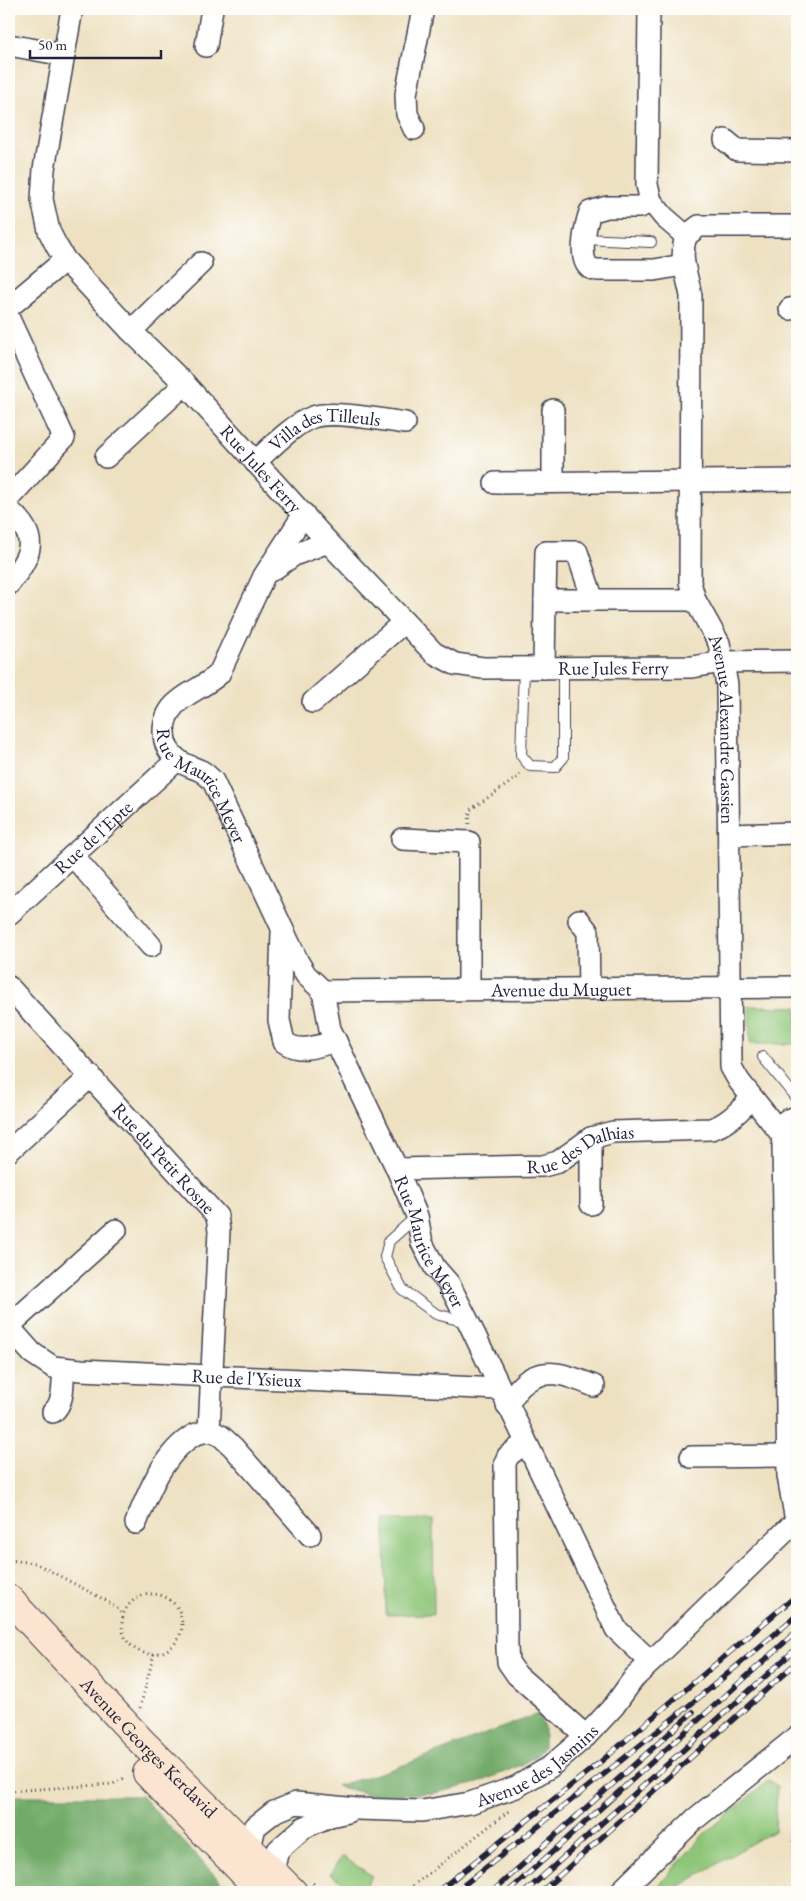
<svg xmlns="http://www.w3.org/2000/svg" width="806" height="1901" viewBox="0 0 806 1901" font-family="'EB Garamond',serif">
	<rect width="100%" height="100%" fill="#fdfcf7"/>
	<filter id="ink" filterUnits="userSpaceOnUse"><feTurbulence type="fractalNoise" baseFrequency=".02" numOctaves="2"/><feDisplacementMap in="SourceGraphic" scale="10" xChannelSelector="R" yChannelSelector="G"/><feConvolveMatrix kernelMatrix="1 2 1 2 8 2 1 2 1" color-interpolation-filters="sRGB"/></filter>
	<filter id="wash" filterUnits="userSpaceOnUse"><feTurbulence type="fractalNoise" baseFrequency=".0096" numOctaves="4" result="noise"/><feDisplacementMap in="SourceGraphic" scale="20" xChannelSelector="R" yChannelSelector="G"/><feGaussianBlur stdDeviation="1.12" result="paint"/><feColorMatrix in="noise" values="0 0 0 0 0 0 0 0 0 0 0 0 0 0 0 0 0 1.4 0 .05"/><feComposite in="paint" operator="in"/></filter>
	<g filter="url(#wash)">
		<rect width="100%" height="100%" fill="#eee1c2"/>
		<g fill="#8ec679" stroke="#58745a">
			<polygon points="749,1006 797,1007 797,1044 750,1044"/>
			<polygon points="433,1519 434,1614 386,1615 385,1520"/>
			<polygon points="769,1780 777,1786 775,1831 764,1836 670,1892 653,1892 703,1835"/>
			<polygon points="342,1856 372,1876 362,1892 358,1892 330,1874"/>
		</g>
		<g fill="#72ab69" stroke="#4a6652">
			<polygon points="538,1714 544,1727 544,1746 536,1756 521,1765 478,1783 435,1793 373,1795 336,1786 393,1769"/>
			<polygon points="9,1796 141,1796 230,1892 9,1892"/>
		</g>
	</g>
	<g filter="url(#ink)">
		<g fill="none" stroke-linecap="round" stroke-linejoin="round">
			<g stroke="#413f4f" stroke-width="12">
				<g id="lane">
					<polyline points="583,239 651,242"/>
					<polyline points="524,668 521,755 530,766 555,767 563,758 563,668"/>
					<polyline points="763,1057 797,1099"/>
					<polyline points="417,1216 389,1241 385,1257 402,1289 436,1314 466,1322"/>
				</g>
			</g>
			<g stroke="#413f4f" stroke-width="24">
				<g id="street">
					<path id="s1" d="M 72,9 L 44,169 L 42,199 L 49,231 L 56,245 L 65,260 L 131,331 L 185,384 L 328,542 L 434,653 L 455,664 L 483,668 L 692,667 L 723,662 L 797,661"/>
					<polyline points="649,9 647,185 651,201 664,217 686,236"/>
					<polyline points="9,45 64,55"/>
					<polyline points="206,46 212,9"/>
					<polyline points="414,129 407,114 406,94 423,9"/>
					<polyline points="725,140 737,150 797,151"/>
					<path d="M 651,201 L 640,207 L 607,207 L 590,212 C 586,224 577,259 590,268 C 592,269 595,270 598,270 L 654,270 L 683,265"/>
					<path id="s2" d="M 686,236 C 679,259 687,273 691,296 L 690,582 L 695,600 L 719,643 L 727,685 L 731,1067 L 739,1081 L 782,1135 L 783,1145 L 788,1476 L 796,1521"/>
					<polyline points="686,236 699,226 797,226"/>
					<polyline points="9,307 65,260"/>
					<polyline points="790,309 797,308"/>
					<polyline points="9,319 64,438 9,498"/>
					<polyline points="131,331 201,263"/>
					<polyline points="553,410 553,482"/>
					<polyline points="106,457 185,384"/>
					<path id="s3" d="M 255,462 C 271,448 293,424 313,417 C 332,410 382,420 405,423"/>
					<polyline points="495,483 797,480"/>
					<path d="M 9,510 C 41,538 31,555 9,584"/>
					<path id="s4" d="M 304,514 L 264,576 L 219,674 C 198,693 164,698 164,732 C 164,743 168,752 177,759 C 183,765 193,767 201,771 C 205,773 209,777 213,781 L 298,962 L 306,975 L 323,991 L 330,1029 L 397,1169 L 417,1216 L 422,1243 L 435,1268 L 449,1284 L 469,1323 L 616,1629 L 651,1662"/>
					<polyline points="272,570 294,555 328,542"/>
					<polyline points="545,600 546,552 577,552 593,600"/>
					<polyline points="544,668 545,600 695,600"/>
					<polyline points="313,702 404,622"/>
					<polyline points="730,835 797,833"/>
					<polyline points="402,839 469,842 469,989"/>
					<polyline points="73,856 151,946"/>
					<path id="s5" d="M 9,914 L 177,760"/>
					<polyline points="579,920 588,932 589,989"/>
					<path d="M 282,932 L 279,1020 L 284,1042 C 300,1054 318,1046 336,1041"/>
					<path id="s6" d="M 9,987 L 217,1216 L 219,1231 L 209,1430"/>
					<path id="s7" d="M 323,991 L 797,987"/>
					<polyline points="778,1129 787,1120 797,1117"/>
					<polyline points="591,1138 591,1204"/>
					<polyline points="9,1151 91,1076"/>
					<path id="s8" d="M 397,1169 L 543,1166 L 558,1162 L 591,1138 L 613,1132 L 711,1129 C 728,1124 739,1111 752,1098"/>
					<polyline points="9,1326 116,1230"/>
					<path id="s9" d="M 9,1327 L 32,1353 L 53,1367 L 81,1370 L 500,1389"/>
					<path d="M 507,1405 C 512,1399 516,1391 521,1386 C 543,1364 570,1376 594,1386"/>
					<path d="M 53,1412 C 65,1402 62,1383 64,1368"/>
					<polyline points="209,1430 221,1436 233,1447 310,1535"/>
					<polyline points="525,1443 508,1456 505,1463 507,1648 508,1662 517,1675 586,1736"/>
					<polyline points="691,1457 787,1456"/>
					<path d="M 136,1523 C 148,1493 164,1452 194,1435 C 199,1433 205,1432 209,1430"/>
					<path id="s10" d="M 249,1862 L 250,1848 L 255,1827 L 274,1812 L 296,1803 L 357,1809 L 422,1811 L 470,1803 L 516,1787 L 550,1767 L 586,1736 L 614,1706 L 634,1678 L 651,1662 L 797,1520"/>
					<polyline points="273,1871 278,1850 303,1828 330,1816 348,1812"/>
					<polyline points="620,1892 695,1819 797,1737"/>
				</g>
			</g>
			<g stroke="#413f4f" stroke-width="30">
				<g id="secondary">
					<path id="s11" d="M 9,1599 L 143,1743 L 293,1892"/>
					<polyline points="147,1773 262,1892"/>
				</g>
			</g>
			<g stroke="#413f4f" stroke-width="3" stroke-dasharray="1 4" stroke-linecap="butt">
				<polyline points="469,824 470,810 518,777 520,773"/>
				<polyline points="9,1560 35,1563 105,1600 124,1614"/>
				<circle cx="152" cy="1624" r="30"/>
				<polyline points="140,1708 154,1654"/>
				<polyline points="9,1791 113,1784 126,1777"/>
				<polyline points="313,1883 322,1892"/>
				<polyline points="405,1892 510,1810"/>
				<polyline points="794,1892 794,1790 797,1784"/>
			</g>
			<use href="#lane" stroke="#fff" stroke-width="10"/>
			<use href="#street" stroke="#fff" stroke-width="21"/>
			<use href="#secondary" stroke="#fce5d0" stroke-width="28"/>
			<g stroke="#22223b" stroke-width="5.5">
				<g id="rail">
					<polyline points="437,1892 598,1764 797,1595"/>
					<path d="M 455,1892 C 570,1801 686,1711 797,1615"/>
					<polyline points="492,1892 693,1712"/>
					<polyline points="508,1892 797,1631"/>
					<polyline points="525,1892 797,1648"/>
					<polyline points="541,1892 797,1662"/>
				</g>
			</g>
			<use href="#rail" stroke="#fdfcf7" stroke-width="4" stroke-dasharray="11" stroke-linecap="butt"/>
		</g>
	</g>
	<g text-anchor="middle" stroke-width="4.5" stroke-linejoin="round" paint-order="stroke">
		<g font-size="19" fill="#22223b" stroke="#fdfcf7">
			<text dy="7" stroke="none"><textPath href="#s3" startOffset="82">Villa des Tilleuls</textPath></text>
			<text dy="7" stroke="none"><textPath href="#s1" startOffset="545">Rue Jules Ferry</textPath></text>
			<text dy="7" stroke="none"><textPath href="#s1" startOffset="980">Rue Jules Ferry</textPath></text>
			<text dy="7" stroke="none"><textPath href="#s2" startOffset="501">Avenue Alexandre Gassien</textPath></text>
			<text dy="7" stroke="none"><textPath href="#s4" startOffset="334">Rue Maurice Meyer</textPath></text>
			<text dy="7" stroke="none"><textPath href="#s5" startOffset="114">Rue de l'Epte</textPath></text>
			<text dy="7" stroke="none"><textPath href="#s7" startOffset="238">Avenue du Muguet</textPath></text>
			<text dy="7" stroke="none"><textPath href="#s8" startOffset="188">Rue des Dalhias</textPath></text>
			<text dy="7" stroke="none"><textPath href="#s6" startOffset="231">Rue du Petit Rosne</textPath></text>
			<text dy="7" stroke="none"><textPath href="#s4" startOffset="852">Rue Maurice Meyer</textPath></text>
			<text dy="7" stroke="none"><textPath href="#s9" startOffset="254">Rue de l'Ysieux</textPath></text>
			<text dy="7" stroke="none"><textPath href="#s11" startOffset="204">Avenue Georges Kerdavid</textPath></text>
			<text dy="7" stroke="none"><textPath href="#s10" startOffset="336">Avenue des Jasmins</textPath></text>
		</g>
	</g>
	<rect width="806" height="1901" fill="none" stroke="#fdfcf7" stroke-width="30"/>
	<path d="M30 50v8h131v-8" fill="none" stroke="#22223b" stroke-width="2.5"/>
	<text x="38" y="50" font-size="15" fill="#22223b" stroke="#fdfcf7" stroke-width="4" paint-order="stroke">50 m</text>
</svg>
